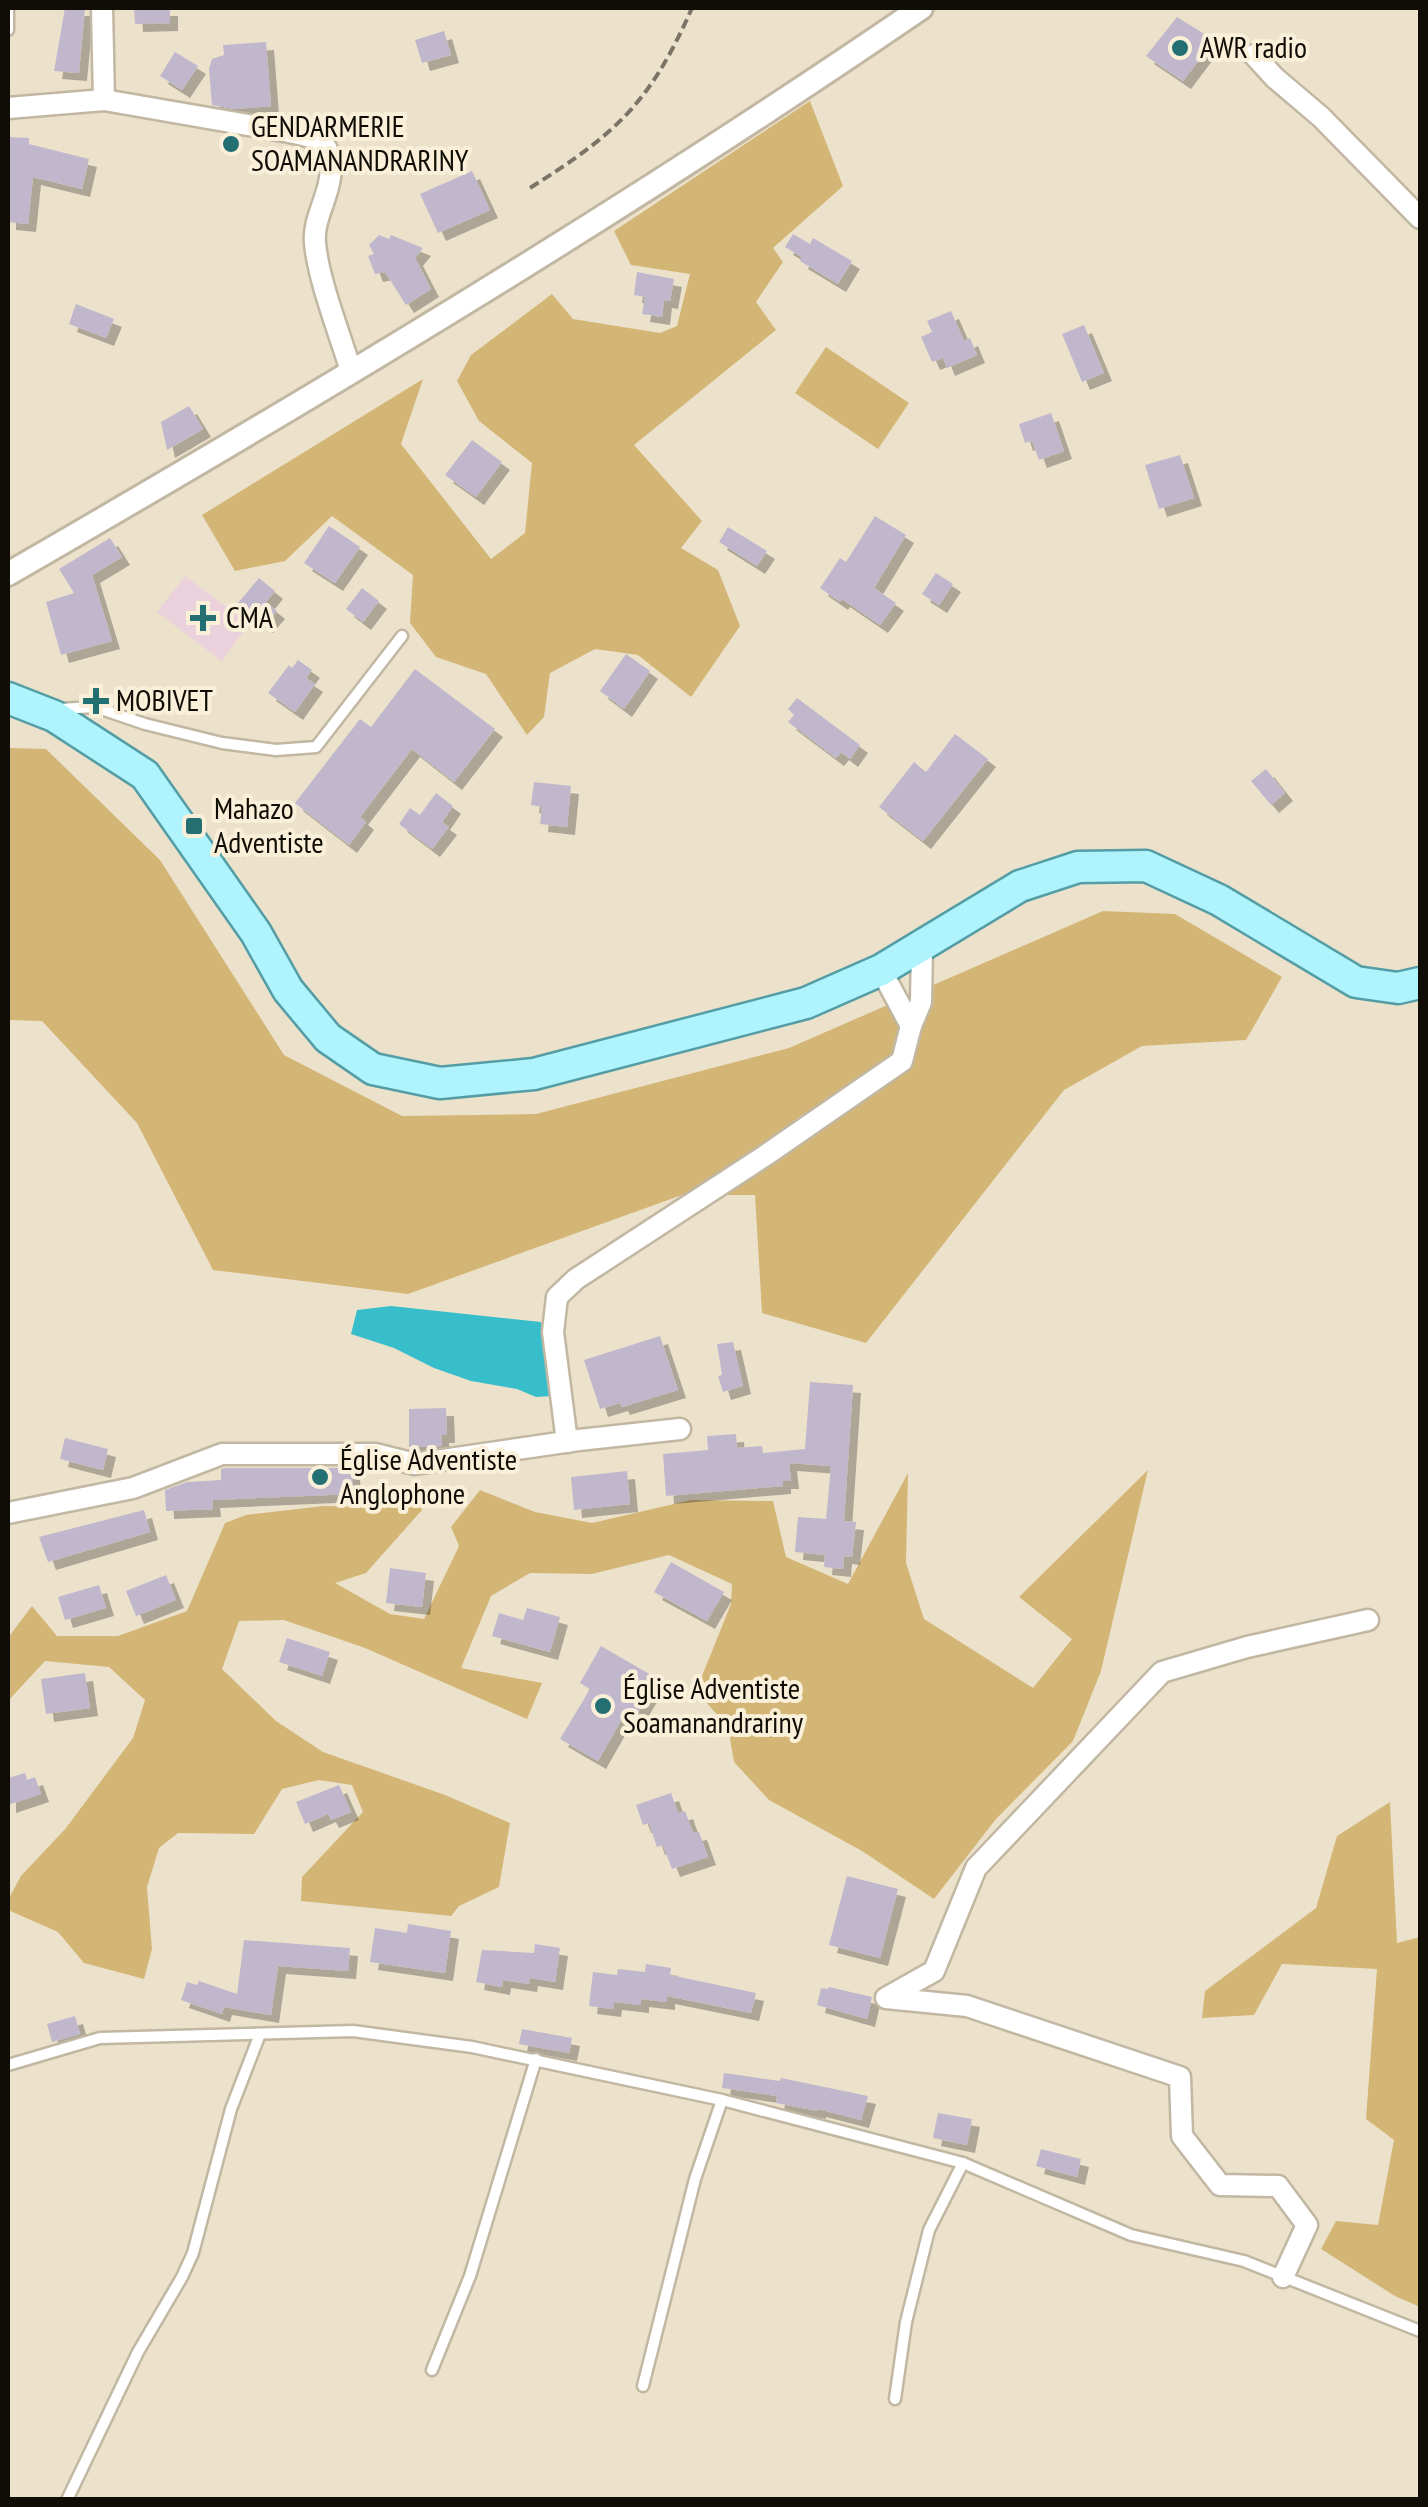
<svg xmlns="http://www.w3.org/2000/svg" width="1428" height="2507" viewBox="0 0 1428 2507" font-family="'PT Sans Narrow',sans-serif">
	<defs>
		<filter id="shadow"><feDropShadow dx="8" dy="8" stdDeviation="0" flood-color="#0004"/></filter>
	</defs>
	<rect width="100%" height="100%" fill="#ece2cc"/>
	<polygon fill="#ead1db" points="185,576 249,624 222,661 157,612"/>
	<g fill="#d3b676">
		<polygon points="810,101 843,186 773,248 783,262 756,302 776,330 634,445 702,521 681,548 718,570 740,626 691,697 638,655 595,649 550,673 544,717 527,735 486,674 436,657 410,623 413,575 332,516 285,561 235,571 202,515 423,379 401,444 491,559 525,533 532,463 479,421 457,381 471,355 552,294 573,319 660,333 677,326 690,274 631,265 614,231"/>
		<polygon points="826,347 909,403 878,449 795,393"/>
		<polygon points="8,748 46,749 160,860 284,1055 402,1116 536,1114 789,1048 1103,911 1175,914 1282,977 1246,1040 1142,1046 1064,1090 866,1343 762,1313 755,1195 682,1195 408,1294 213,1270 137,1123 42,1021 8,1020"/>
		<polygon points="1148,1470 1101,1671 1073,1741 996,1819 934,1899 862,1851 769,1800 734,1762 728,1727 696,1691 731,1604 732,1584 669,1555 592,1574 530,1573 491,1596 461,1668 542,1683 527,1719 365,1648 284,1620 239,1621 222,1669 276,1721 323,1752 445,1795 510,1823 499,1887 459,1906 451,1916 301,1901 302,1877 363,1812 352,1785 319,1780 282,1789 254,1834 178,1833 159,1848 147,1887 152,1949 144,1979 84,1963 58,1932 8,1910 8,1900 21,1876 66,1828 133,1738 145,1700 109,1667 45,1661 8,1701 8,1638 32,1606 57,1636 118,1636 187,1611 225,1523 246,1515 324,1506 375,1507 415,1488 422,1510 366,1573 335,1583 390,1614 424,1619 459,1546 451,1527 480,1490 535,1512 592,1523 691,1500 773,1501 786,1557 848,1584 908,1473 906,1563 924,1619 1033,1688 1072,1639 1019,1597"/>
		<polygon points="1390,1802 1397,1943 1420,1937 1420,2307 1395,2296 1321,2249 1336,2221 1378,2225 1394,2140 1366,2119 1377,1969 1282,1964 1254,2015 1202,2018 1205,1991 1316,1908 1337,1836"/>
	</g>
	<polygon fill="#38becb" points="391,1306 541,1322 552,1396 536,1397 517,1389 471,1381 434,1368 394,1348 351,1334 357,1310"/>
	<g fill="#c0b7cc" filter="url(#shadow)">
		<polygon points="65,8 85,8 79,73 54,71"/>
		<polygon points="134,8 170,8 170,23 135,24"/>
		<polygon points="1177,17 1214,40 1183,81 1146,56"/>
		<polygon points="444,31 451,55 422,63 415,40"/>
		<polygon points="266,42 271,106 235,109 212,105 209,69 212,59 224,55 223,45"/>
		<polygon points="175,52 198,66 182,90 160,76"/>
		<polygon points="8,137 29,138 29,144 89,159 82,189 33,177 28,224 8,222"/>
		<polygon points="472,171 490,210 438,233 420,194"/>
		<polygon points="793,234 810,244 813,238 852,261 838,284 800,261 802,257 785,247"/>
		<polygon points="379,235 389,239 391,235 423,248 415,258 431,289 406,305 385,272 375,274 368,256 374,254 369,245"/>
		<polygon points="637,272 674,279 670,301 664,300 662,317 642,314 645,297 634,295"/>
		<polygon points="76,304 114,319 106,338 69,324"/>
		<polygon points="951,311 964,341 970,338 977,355 947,368 943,358 932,362 921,337 932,332 927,321"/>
		<polygon points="1084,325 1104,373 1082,382 1062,334"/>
		<polygon points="189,406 203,429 167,450 161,422"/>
		<polygon points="1051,413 1064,451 1039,460 1032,441 1025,443 1019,424"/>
		<polygon points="472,440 502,462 476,497 445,475"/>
		<polygon points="1180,455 1194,498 1159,509 1145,465"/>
		<polygon points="875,516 906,535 874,588 896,603 880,625 842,599 840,602 820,588 840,558 846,562"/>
		<polygon points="329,526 360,547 335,583 304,563"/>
		<polygon points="728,527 767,551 757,566 719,542"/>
		<polygon points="110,538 122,557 92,575 112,641 61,655 46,602 74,593 59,569"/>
		<polygon points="936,573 953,584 939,605 922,594"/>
		<polygon points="259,578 275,591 266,602 277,611 265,625 238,603"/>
		<polygon points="362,588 379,601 363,622 346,609"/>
		<polygon points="626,654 650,671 624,709 600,691"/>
		<polygon points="298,660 312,670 306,678 315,684 295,712 268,693 289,665 292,668"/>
		<polygon points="415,669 495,729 454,782 412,749 360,817 366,822 349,845 295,803 360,719 371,727"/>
		<polygon points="797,698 860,745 850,759 841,752 836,758 788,722 794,715 788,709"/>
		<polygon points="955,734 988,759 923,841 879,807 914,762 926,772"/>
		<polygon points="1266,769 1285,793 1271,805 1251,781"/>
		<polygon points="534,782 571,786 567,827 540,824 542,807 531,805"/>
		<polygon points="436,793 453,806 442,822 449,827 432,849 399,824 410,808 420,815"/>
		<polygon points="660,1336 678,1390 622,1407 620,1403 600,1409 584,1360"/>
		<polygon points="733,1342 743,1386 723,1392 718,1376 722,1375 717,1344"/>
		<polygon points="810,1382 853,1385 844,1521 856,1522 852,1557 844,1556 843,1569 824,1567 825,1555 795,1552 798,1517 826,1519 831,1466 789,1463 791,1481 783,1481 783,1486 666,1496 663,1454 708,1450 707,1436 736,1434 737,1448 762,1446 763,1453 805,1449"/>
		<polygon points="446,1408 447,1435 441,1435 442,1446 409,1447 409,1409"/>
		<polygon points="65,1438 108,1449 103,1470 60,1459"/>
		<polygon points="225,1468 352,1468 353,1494 212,1500 213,1509 166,1511 165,1490 187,1482 221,1480 221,1469"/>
		<polygon points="627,1471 630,1504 574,1510 571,1477"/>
		<polygon points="144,1510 150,1532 48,1562 39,1537"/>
		<polygon points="671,1562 724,1592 707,1621 654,1592"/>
		<polygon points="390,1568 426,1573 422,1607 386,1603"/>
		<polygon points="166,1575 176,1600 136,1616 126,1591"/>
		<polygon points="99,1585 106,1608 65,1620 58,1597"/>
		<polygon points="527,1608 560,1617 550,1652 492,1636 499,1613 523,1620"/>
		<polygon points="287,1638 330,1652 322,1676 279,1662"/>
		<polygon points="601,1646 658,1679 636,1716 627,1710 598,1761 560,1739 590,1689 580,1683"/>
		<polygon points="85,1673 90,1708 46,1714 41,1679"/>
		<polygon points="25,1773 27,1780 35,1777 41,1794 8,1805 8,1778"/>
		<polygon points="339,1785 351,1812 331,1820 328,1814 305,1824 296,1802"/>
		<polygon points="671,1793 678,1813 685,1811 693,1833 699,1832 708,1857 672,1869 663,1845 657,1847 649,1823 643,1825 636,1805"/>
		<polygon points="847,1876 898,1889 880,1958 829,1945"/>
		<polygon points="408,1924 451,1931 445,1973 370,1962 375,1928 407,1933"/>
		<polygon points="244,1940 350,1948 348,1971 278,1966 271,2015 224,2007 222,2014 181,2000 187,1982 197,1985 199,1981 237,1994"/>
		<polygon points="535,1944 560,1948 555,1982 530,1978 529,1984 503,1980 502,1987 476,1982 482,1950 534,1953"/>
		<polygon points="646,1964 671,1968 670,1975 756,1993 751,2013 667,1996 667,2002 641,1999 641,2005 614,2002 613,2009 589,2006 593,1972 617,1975 618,1969 645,1972"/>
		<polygon points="829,1987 872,1997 867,2019 817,2005 821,1988 828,1989"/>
		<polygon points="75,2016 80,2034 52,2042 47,2024"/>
		<polygon points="522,2029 572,2038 569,2053 519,2044"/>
		<polygon points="724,2073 780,2081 781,2078 868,2096 861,2120 818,2109 818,2111 776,2103 777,2096 722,2088"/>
		<polygon points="938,2113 972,2119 967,2145 933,2138"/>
		<polygon points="1041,2149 1081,2159 1077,2177 1036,2166"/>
	</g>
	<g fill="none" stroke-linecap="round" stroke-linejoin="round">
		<g stroke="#c1b7a2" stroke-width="15">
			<g id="service">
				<polyline points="8,30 8,8"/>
				<polyline points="59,709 95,707 145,724 222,743 276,750 316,747 402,636"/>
				<polyline points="8,2065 100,2038 353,2031 472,2047 722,2100 963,2163 1131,2235 1244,2261 1420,2331"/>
				<polyline points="432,2370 470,2276 536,2059"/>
				<polyline points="643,2386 695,2179 722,2100"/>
				<polyline points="895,2399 906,2322 929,2230 963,2163"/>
				<polyline points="67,2500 138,2352 182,2277 193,2253 231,2109 260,2034"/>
			</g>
		</g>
		<g stroke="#c1b7a2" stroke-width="25">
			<g id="minor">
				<polyline points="102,8 104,100"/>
				<polyline points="1254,55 1275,78 1321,117 1420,218"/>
				<path d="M 8,108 L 104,100 L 289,132 C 302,135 323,137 328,152 C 339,186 312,213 315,243 C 318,279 340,335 351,371"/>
				<polyline points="881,970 911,1026 921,1002 922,947"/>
				<polyline points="567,1442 553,1332 557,1297 576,1279 766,1155 902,1061 911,1026"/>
				<polyline points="8,1513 133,1488 222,1454 375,1454 415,1464 579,1440 680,1429"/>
				<polyline points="1283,2277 1307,2225 1278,2186 1220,2185 1182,2136 1180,2077 967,2006 886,1998 934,1971 976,1868 1162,1672 1247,1647 1368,1620"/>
			</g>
		</g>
		<g stroke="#c1b7a2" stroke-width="28">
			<path id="tertiary" d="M 8,574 C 318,395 626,210 921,8"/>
		</g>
		<g stroke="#549da5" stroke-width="35">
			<polyline id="primary" points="8,698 54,716 145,775 256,933 288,990 328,1038 373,1069 440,1083 534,1074 806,1003 881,970 1020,886 1078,867 1146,866 1219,900 1356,982 1398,988 1420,983"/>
		</g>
		<path stroke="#7c7567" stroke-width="4" stroke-dasharray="10 5" stroke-linecap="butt" d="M 530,188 C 617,133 650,103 692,8"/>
		<use href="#service" stroke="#fff" stroke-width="10"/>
		<use href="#minor" stroke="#fff" stroke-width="20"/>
		<use href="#tertiary" stroke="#fff" stroke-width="22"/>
		<use href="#primary" stroke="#aff3fd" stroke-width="30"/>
	</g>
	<g fill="#236f72" stroke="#faefd9" stroke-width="4">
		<circle cx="1180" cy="48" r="10"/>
		<circle cx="231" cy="144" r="10"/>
		<path d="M198 603h10v10h10v10h-10v10h-10v-10h-10v-10h10z"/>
		<path d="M91 686h10v10h10v10h-10v10h-10v-10h-10v-10h10z"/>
		<rect x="184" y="816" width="20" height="20" rx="5"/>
		<circle cx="320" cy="1477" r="10"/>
		<circle cx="603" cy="1706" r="10"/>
	</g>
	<g text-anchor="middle" stroke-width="8" stroke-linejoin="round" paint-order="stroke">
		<g font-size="30" fill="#100d06" stroke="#faefd9" text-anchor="start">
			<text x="1200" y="58">AWR radio</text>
			<text x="251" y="137">GENDARMERIE<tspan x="251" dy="34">SOAMANANDRARINY</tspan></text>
			<text x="226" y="628">CMA</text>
			<text x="116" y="711">MOBIVET</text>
			<text x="214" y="819">Mahazo<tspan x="214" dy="34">Adventiste</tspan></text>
			<text x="340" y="1470">Église Adventiste<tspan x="340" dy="34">Anglophone</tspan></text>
			<text x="623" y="1699">Église Adventiste<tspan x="623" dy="34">Soamanandrariny</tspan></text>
		</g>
	</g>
	<rect width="1428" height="2507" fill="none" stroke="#100d06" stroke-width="20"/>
</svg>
